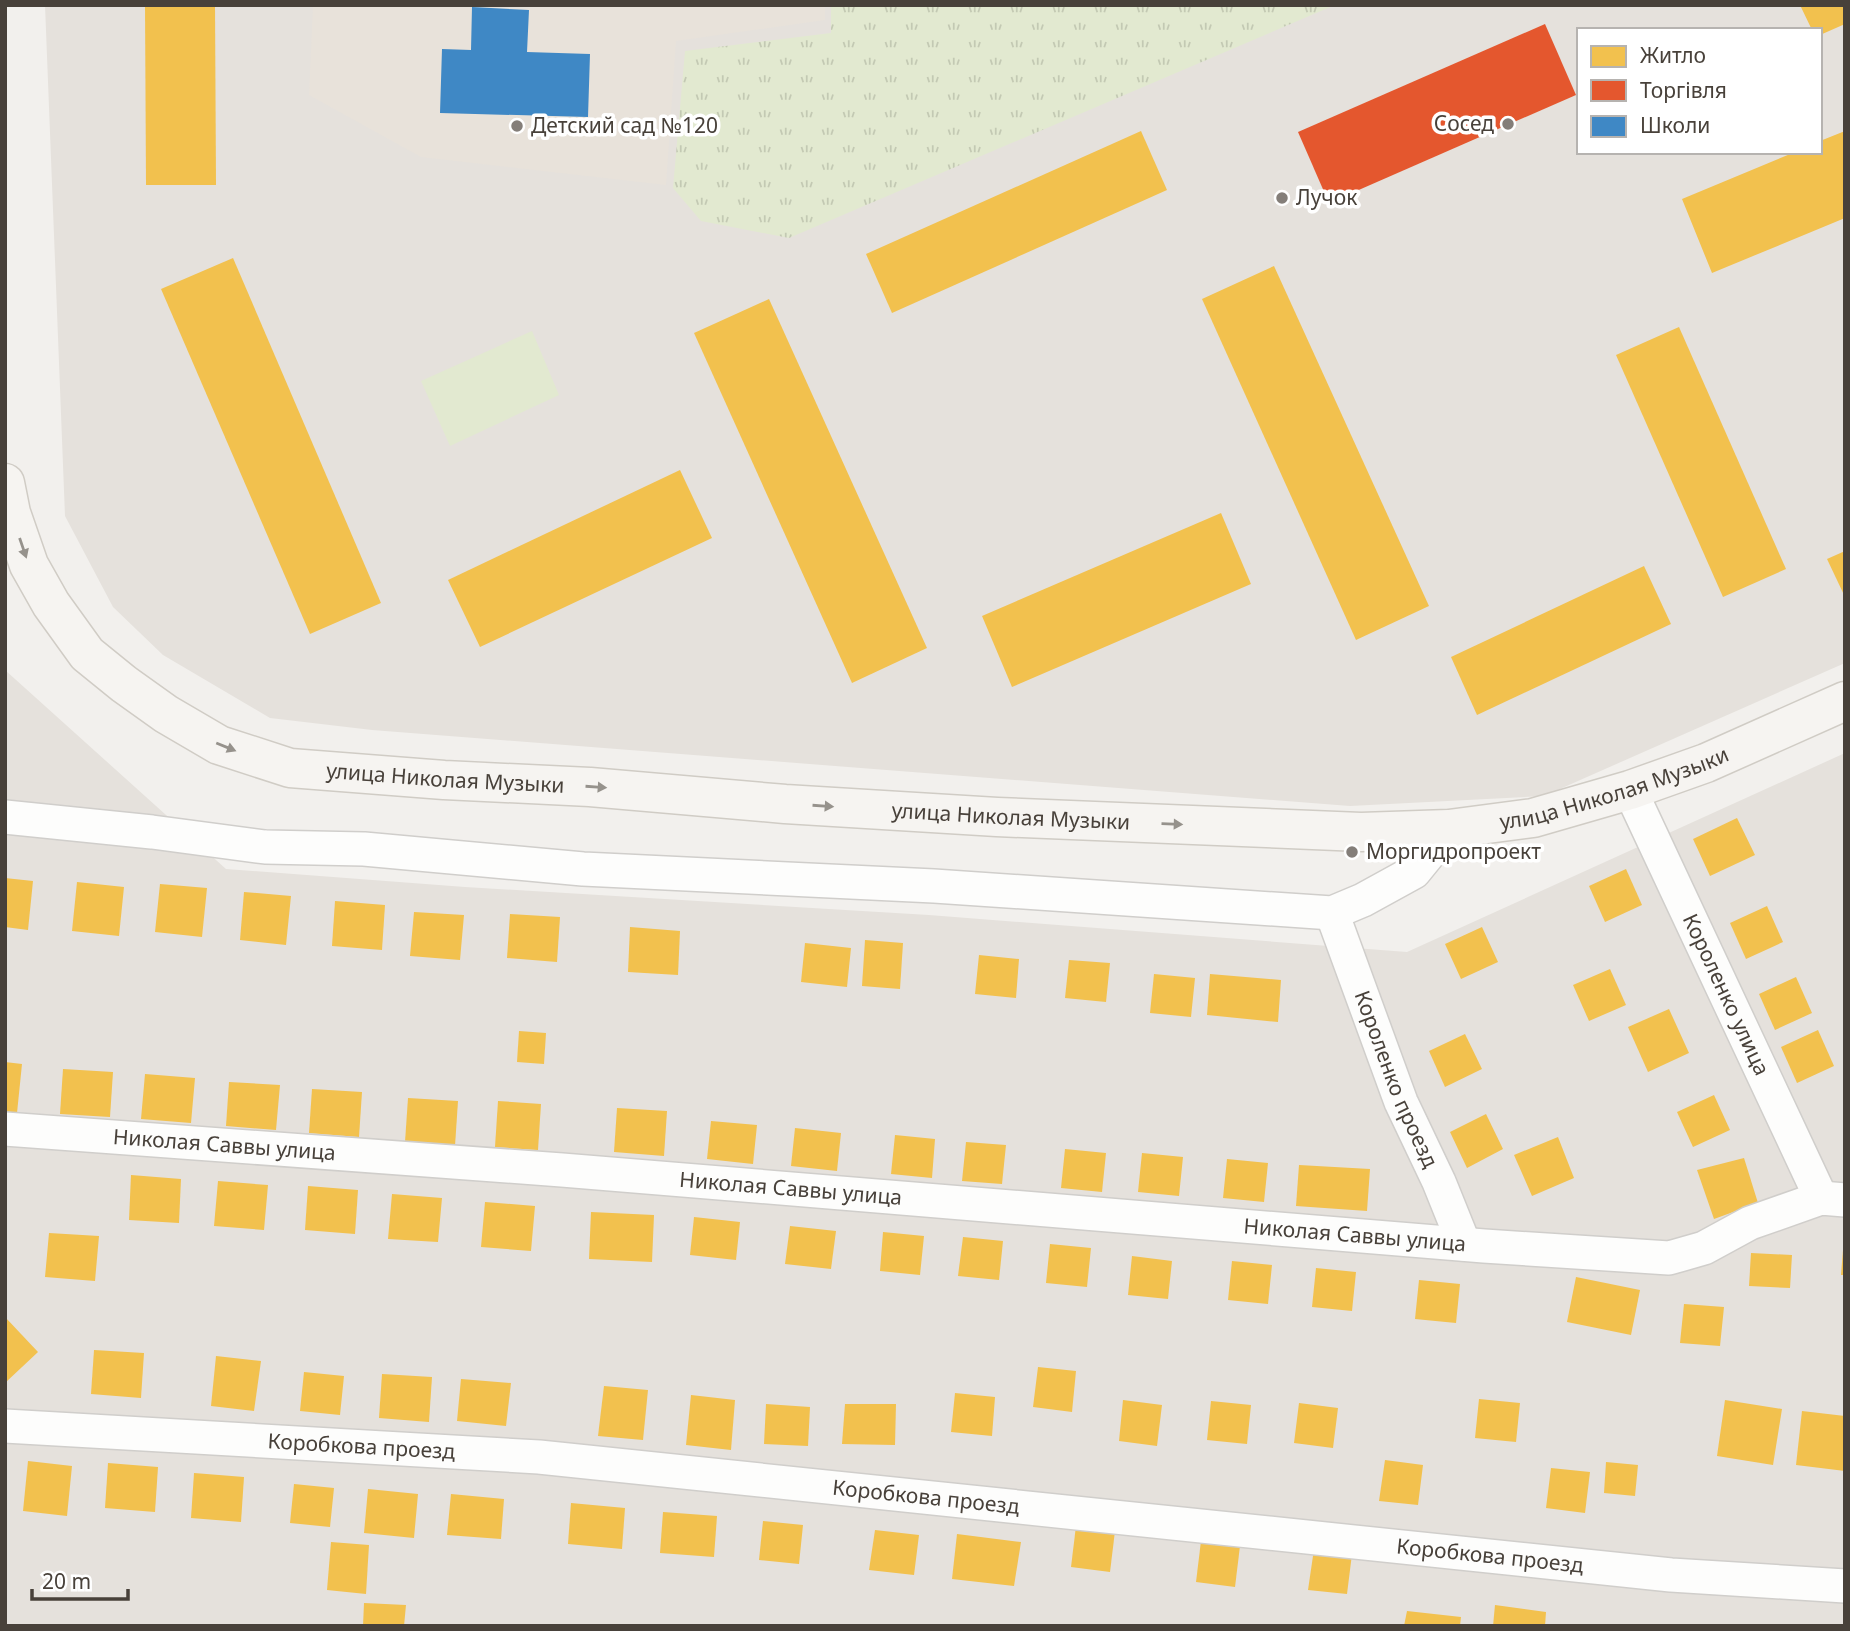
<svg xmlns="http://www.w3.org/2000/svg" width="1850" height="1631" viewBox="0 0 1850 1631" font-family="'Noto Sans',sans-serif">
	<defs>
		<pattern id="park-tufts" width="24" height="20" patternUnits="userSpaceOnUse" patternTransform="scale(1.75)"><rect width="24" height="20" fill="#e2e9d0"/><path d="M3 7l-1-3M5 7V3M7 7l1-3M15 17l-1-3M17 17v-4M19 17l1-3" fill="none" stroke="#c3c9b3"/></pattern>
	</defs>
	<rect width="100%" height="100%" fill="#f2f0ed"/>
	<g fill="#e5e1dc" fill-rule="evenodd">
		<path d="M 45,5 L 1845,5 L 1845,663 L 1544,796 L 1350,806 L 372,730 L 270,718 L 163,655 L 113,607 L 65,516 ZM 1579,30 L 1820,30 L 1820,152 L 1579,152 Z"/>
		<polygon points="5,670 226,869 465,887 929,915 1407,952 1845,753 1845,1626 5,1626"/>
	</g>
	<polygon fill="#e8e2da" points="313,5 825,5 825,20 676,41 666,185 421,157 309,95"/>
	<polygon fill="#e2e9d0" points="532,331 559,395 450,446 421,381"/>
	<polygon fill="url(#park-tufts)" points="831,5 1335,5 789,238 701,221 673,188 685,51 831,33"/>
	<g fill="#f2c14e">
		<polygon points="145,5 215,5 216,185 146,185"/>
		<polygon points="1800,5 1845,5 1845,24 1820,35 1820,30 1812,30"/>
		<polygon points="1141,131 1167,190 892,313 866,254"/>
		<polygon points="1845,131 1845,218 1712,273 1682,199 1795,152 1820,152 1820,141"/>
		<polygon points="233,258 381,603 310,634 161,289"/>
		<polygon points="1274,266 1429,606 1356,640 1202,299"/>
		<polygon points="769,299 927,648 852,683 694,333"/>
		<polygon points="1679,327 1786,569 1723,597 1616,355"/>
		<polygon points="680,470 712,538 480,647 448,580"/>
		<polygon points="1221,513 1251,584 1012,687 982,616"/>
		<polygon points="1845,551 1845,597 1827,559"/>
		<polygon points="1644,566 1671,624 1477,715 1451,657"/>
		<polygon points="1737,818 1755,855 1710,876 1693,839"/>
		<polygon points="1626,869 1642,905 1605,922 1589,886"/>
		<polygon points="5,878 33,881 28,930 5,927"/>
		<polygon points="77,882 124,887 119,936 72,931"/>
		<polygon points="160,884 207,888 202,937 155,932"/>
		<polygon points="244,892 291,896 286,945 240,940"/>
		<polygon points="335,901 385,905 382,950 332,946"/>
		<polygon points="1767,906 1783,942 1746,959 1730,923"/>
		<polygon points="414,912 464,915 460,960 410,956"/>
		<polygon points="510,914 560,917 557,962 507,958"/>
		<polygon points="630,927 680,931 678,975 628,972"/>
		<polygon points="1482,927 1498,962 1461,979 1445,944"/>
		<polygon points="865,940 903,943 900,989 862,986"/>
		<polygon points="805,943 851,948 847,987 801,982"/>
		<polygon points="979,955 1019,959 1016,998 975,994"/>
		<polygon points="1069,960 1110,963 1106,1002 1065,998"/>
		<polygon points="1610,969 1626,1005 1589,1021 1573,985"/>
		<polygon points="1154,974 1195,978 1191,1017 1150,1013"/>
		<polygon points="1210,974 1281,980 1278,1022 1207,1015"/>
		<polygon points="1796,977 1812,1013 1775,1030 1759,994"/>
		<polygon points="1669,1009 1689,1053 1648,1072 1628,1027"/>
		<polygon points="1818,1030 1834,1066 1797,1083 1781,1047"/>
		<polygon points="519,1031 546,1033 544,1064 517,1062"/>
		<polygon points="1465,1034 1482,1069 1445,1087 1429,1051"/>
		<polygon points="5,1062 22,1064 17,1113 5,1111"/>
		<polygon points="63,1069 113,1072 110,1117 60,1114"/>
		<polygon points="145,1074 195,1078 191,1123 141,1119"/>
		<polygon points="229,1082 280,1085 276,1130 226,1126"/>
		<polygon points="312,1089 362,1092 359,1137 309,1133"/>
		<polygon points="1714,1095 1730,1130 1693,1147 1677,1112"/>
		<polygon points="408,1098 458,1101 455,1146 405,1142"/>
		<polygon points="498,1101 541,1104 538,1150 495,1147"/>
		<polygon points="617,1108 667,1111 664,1156 614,1152"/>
		<polygon points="1486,1114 1503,1149 1467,1168 1450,1132"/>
		<polygon points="711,1121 757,1125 753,1164 707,1159"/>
		<polygon points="795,1128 841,1133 837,1171 791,1166"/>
		<polygon points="895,1135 935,1139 932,1178 891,1174"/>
		<polygon points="1558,1137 1574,1178 1532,1196 1514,1155"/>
		<polygon points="966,1142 1006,1145 1002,1184 962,1181"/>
		<polygon points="1065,1149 1106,1153 1102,1192 1061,1188"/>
		<polygon points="1142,1153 1183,1157 1179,1196 1138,1192"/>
		<polygon points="1744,1158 1758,1203 1714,1219 1697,1170"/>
		<polygon points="1227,1159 1268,1163 1264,1202 1223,1198"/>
		<polygon points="1299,1165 1370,1169 1367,1211 1296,1206"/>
		<polygon points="131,1175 181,1179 179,1223 129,1220"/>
		<polygon points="218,1181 268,1185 264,1230 214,1226"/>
		<polygon points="308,1186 358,1190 355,1234 305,1230"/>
		<polygon points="392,1194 442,1198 438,1242 388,1239"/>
		<polygon points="485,1202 535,1206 531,1251 481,1247"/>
		<polygon points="591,1212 654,1215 652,1262 589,1259"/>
		<polygon points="694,1217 740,1222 736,1260 690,1255"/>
		<polygon points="790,1226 836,1231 831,1269 785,1264"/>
		<polygon points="883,1232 924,1236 920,1275 880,1271"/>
		<polygon points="49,1233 99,1236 95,1281 45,1277"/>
		<polygon points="963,1237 1003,1241 999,1280 958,1276"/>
		<polygon points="1050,1244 1091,1248 1087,1287 1046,1283"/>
		<polygon points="1843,1250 1845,1250 1845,1275 1841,1275"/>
		<polygon points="1751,1253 1792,1255 1790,1288 1749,1286"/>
		<polygon points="1132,1256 1172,1261 1168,1299 1128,1295"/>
		<polygon points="1232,1261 1272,1265 1268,1304 1228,1300"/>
		<polygon points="1316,1268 1356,1272 1352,1311 1312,1307"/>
		<polygon points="1576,1277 1640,1290 1631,1335 1567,1322"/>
		<polygon points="1419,1280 1460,1284 1456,1323 1415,1319"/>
		<polygon points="1684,1304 1724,1307 1720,1346 1680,1343"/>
		<polygon points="5,1317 38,1352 5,1383"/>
		<polygon points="94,1350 144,1353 141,1398 91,1394"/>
		<polygon points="216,1356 261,1361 254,1411 211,1406"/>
		<polygon points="1038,1367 1076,1371 1072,1412 1033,1407"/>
		<polygon points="304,1372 344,1376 340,1415 300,1411"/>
		<polygon points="382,1374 432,1377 429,1422 379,1418"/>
		<polygon points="461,1379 511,1383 506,1426 457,1421"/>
		<polygon points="604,1386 648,1390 643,1440 598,1436"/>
		<polygon points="955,1393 995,1397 992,1436 951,1432"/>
		<polygon points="691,1395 735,1400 731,1450 686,1445"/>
		<polygon points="1479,1399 1520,1403 1516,1442 1475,1438"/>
		<polygon points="1123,1400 1162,1405 1157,1446 1119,1441"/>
		<polygon points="1725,1400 1782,1409 1773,1465 1717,1456"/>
		<polygon points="1211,1401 1251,1405 1247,1444 1207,1440"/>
		<polygon points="1299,1403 1338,1408 1333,1448 1294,1443"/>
		<polygon points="766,1404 810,1407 808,1446 764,1444"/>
		<polygon points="845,1404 896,1404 895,1445 842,1444"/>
		<polygon points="1802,1411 1845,1416 1845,1471 1796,1465"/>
		<polygon points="1385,1460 1423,1465 1418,1505 1379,1501"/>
		<polygon points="28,1461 72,1466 67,1516 23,1511"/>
		<polygon points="1606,1462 1638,1465 1635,1496 1604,1493"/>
		<polygon points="108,1463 158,1467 155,1512 105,1508"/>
		<polygon points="1551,1468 1590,1472 1585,1513 1546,1508"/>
		<polygon points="194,1473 244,1477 241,1522 191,1518"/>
		<polygon points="294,1484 334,1488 330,1527 290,1523"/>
		<polygon points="368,1489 418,1494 414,1538 364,1533"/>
		<polygon points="451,1494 504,1499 501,1539 447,1535"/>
		<polygon points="571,1503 625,1508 622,1549 568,1544"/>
		<polygon points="663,1512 717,1516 714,1557 660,1553"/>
		<polygon points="763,1521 803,1525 799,1564 759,1560"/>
		<polygon points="1076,1526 1115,1531 1110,1572 1071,1567"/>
		<polygon points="875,1530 919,1535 914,1575 869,1570"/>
		<polygon points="957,1534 1021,1542 1014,1586 952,1579"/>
		<polygon points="1201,1541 1240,1546 1235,1587 1196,1582"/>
		<polygon points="331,1542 369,1545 366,1594 327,1590"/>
		<polygon points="1314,1549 1352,1554 1347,1594 1308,1590"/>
		<polygon points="364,1603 406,1605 404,1626 363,1626"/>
		<polygon points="1495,1605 1546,1612 1545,1626 1493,1626"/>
		<polygon points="1407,1611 1461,1617 1460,1626 1404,1626"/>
	</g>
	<polygon fill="#e4572e" points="1545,24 1576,95 1329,203 1298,132"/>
	<polygon fill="#3f88c5" points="472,7 529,10 527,52 590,54 588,117 440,113 442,49 471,50"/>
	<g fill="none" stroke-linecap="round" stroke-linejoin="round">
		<g stroke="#d0cecb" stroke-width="36">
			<g id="street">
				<path id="s1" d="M 1630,790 L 1821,1198"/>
				<polyline points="5,817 152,832 265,847 364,849 583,869 934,886 1332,913 1363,900 1414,872 1449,829"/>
				<path id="s2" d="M 1332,913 L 1401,1102 L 1439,1182 L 1464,1244"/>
				<path id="s3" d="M 5,1129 L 562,1170 L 1484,1246 L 1669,1258 L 1704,1248 L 1750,1223 L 1821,1198 L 1845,1200"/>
				<path id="s4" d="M 5,1426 L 539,1457 L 1671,1575 L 1845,1586"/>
			</g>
		</g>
		<g stroke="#d0ccc5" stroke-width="41">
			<g id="secondary">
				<path id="s5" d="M 5,483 L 11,513 L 29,565 L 51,604 L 87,654 L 124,684 L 166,714 L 219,745 L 290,768 L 444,780 L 590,787 L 785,804 L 997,817 L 1361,832 L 1449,829 L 1533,818 L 1630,790 L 1706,763 L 1845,701"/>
			</g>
		</g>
		<use href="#street" stroke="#fdfdfc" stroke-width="33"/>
		<use href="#secondary" stroke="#f6f4f1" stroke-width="38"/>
	</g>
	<defs><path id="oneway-solid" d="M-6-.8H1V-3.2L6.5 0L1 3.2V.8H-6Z" transform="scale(1.75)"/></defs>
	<g fill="#96928c">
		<use href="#oneway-solid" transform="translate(23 548) rotate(71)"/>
		<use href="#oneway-solid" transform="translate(226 747) rotate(22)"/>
		<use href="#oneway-solid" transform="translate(596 787) rotate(4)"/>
		<use href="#oneway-solid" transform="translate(823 806) rotate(4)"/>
		<use href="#oneway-solid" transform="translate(1172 824) rotate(2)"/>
	</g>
	<g fill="#847e79" stroke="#fff" stroke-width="2.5">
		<circle cx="1508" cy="124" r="7"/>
		<circle cx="517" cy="126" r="7"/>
		<circle cx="1282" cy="198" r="7"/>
		<circle cx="1352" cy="852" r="7"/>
	</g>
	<g text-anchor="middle" stroke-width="7" stroke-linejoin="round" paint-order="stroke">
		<g font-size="21" fill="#48413a" stroke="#fff" text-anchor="start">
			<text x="1494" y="131" text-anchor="end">Сосед</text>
			<text x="531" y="133">Детский сад №120</text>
			<text x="1296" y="205">Лучок</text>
			<text x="1366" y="859">Моргидропроект</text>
		</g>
		<g font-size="21" fill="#48413a" stroke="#fff">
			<text dy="7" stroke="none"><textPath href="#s5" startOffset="583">улица Николая Музыки</textPath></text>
			<text dy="7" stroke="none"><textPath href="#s5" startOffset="1759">улица Николая Музыки</textPath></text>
			<text dy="7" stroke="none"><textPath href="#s5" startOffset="1150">улица Николая Музыки</textPath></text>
			<text dy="7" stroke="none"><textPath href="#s1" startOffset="226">Короленко улица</textPath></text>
			<text dy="7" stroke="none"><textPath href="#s2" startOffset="178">Короленко проезд</textPath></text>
			<text dy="7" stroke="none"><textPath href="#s3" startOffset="220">Николая Саввы улица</textPath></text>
			<text dy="7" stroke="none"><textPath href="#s3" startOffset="788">Николая Саввы улица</textPath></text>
			<text dy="7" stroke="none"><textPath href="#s3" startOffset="1354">Николая Саввы улица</textPath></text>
			<text dy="7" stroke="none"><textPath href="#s4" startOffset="357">Коробкова проезд</textPath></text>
			<text dy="7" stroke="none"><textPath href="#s4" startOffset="924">Коробкова проезд</textPath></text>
			<text dy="7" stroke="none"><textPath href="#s4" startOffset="1491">Коробкова проезд</textPath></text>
		</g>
	</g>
	<rect width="1850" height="1631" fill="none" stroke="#48413a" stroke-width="14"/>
	<rect x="1577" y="28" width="245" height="126" fill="#ffffff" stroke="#b6b3b0" stroke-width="2"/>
	<rect x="1591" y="46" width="35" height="21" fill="#f2c14e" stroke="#b6b3b0" stroke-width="2"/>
	<text x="1640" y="63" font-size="21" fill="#48413a">Житло</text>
	<rect x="1591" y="80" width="35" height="21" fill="#e4572e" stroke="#b6b3b0" stroke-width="2"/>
	<text x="1640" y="98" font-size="21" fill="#48413a">Торгівля</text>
	<rect x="1591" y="116" width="35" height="21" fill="#3f88c5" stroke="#b6b3b0" stroke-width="2"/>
	<text x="1640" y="133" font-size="21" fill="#48413a">Школи</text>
	<path d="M32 1589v10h96v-10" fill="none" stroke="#48413a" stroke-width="3.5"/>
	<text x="42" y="1589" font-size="21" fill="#48413a" stroke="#ffffff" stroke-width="5" paint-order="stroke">20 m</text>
</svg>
